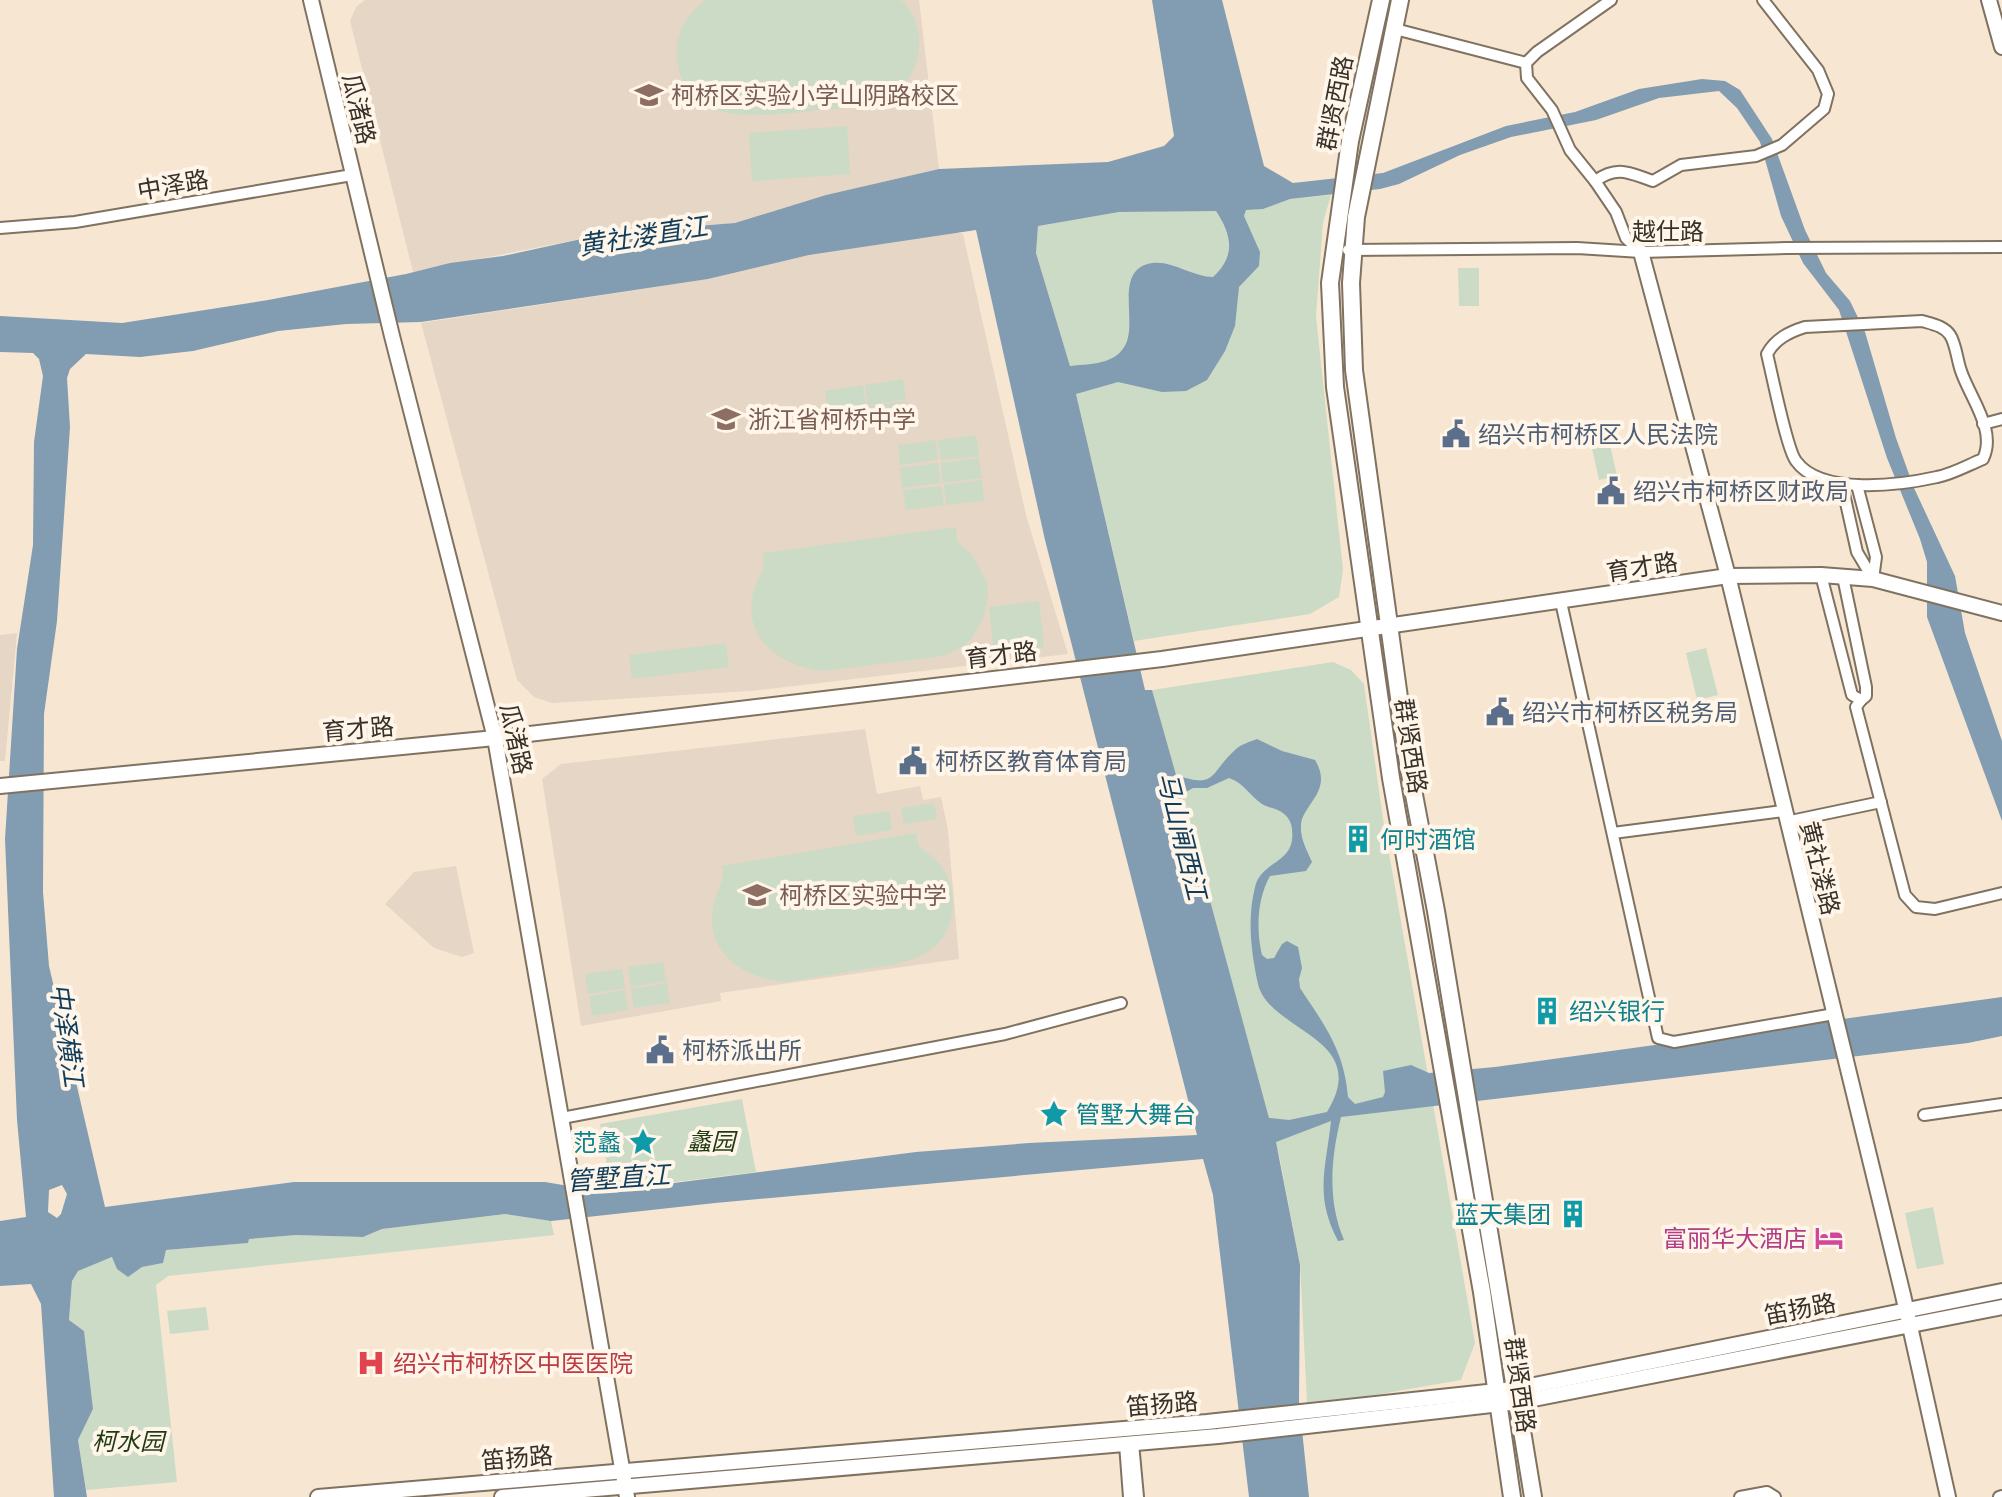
<svg xmlns="http://www.w3.org/2000/svg" width="2002" height="1497" viewBox="0 0 2002 1497" font-family="'Libre Baskerville','Noto Sans SC',serif">
<style>
.education{fill:#e6d6c5}
.green{fill:#ccdbc6}
.water{fill:#829cb1;fill-rule:evenodd}
.lines{fill:none;stroke-linecap:round;stroke-linejoin:round}
.minor-casing{stroke:#807260;stroke-width:14}
.tertiary-casing{stroke:#807260;stroke-width:18}
.primary-casing{stroke:#807260;stroke-width:20}
.minor{stroke:#fff;stroke-width:10}
.tertiary{stroke:#fff;stroke-width:14}
.primary{stroke:#fff;stroke-width:16}
.labels{text-anchor:middle;dominant-baseline:central;stroke-width:8;stroke-linejoin:round;paint-order:stroke}
.education-label{font-size:24px;fill:#785e54;stroke:#fff5e9;text-anchor:start}
.street-label{font-size:24px;fill:#373129;stroke:#fff5e9}
.service-label{font-size:24px;fill:#4e5e75;stroke:#fff5e9;text-anchor:start}
.culture-label{font-size:24px;fill:#0d838f;stroke:#fff5e9;text-anchor:start}
.park-label{font-size:24px;font-style:italic;fill:#1f3a11;stroke:#fff5e9}
.hotel-label{font-size:24px;fill:#b23c85;stroke:#fff5e9;text-anchor:end}
.health-label{font-size:24px;fill:#be3a42;stroke:#fff5e9;text-anchor:start}
.water-label{font-size:26px;font-style:italic;fill:#103d5c;stroke:#fff5e9}
</style>
<rect width="100%" height="100%" fill="#f7e7d2"/>
<g class="education">
<path d="M365 0H919L939 169 826 195 735 223 672 228 647 234 595 236 413 272 350 21 356 7Z"/>
<path d="M954 232 963 234 1026 515 1068 654 751 691 552 703 534 697 517 680 421 323 708 279 809 255Z"/>
<path d="M17 633 5 761H0V635Z"/>
<path d="M865 729 877 794 920 786 923 800 941 797 948 830 959 959 720 993 721 1001 581 1026 542 779 561 764Z"/>
<path d="M456 866 474 953 462 957 434 948 385 904 414 872Z"/>
</g>
<g class="green">
<path d="M706 0H901C930 26 923 76 891 96 871 109 843 108 819 110 770 115 683 132 677 57 675 34 687 13 706 0Z"/>
<path d="M847 126 850 174 752 181 749 133Z"/>
<path d="M1331 195 1323 223 1316 316 1343 570 1339 597 1310 614 1134 641 1067 356 1036 253 1038 225 1119 212 1263 209 1290 199Z"/>
<path d="M1458 268H1479V306H1459Z"/>
<path d="M903 379 906 399 868 405 865 385Z"/>
<path d="M863 385 866 405 828 410 825 391Z"/>
<path d="M906 401 909 421 871 426 868 406Z"/>
<path d="M866 407 869 427 831 432 828 412Z"/>
<path d="M976 435 979 456 941 460 938 440Z"/>
<path d="M936 440 938 460 900 465 898 445Z"/>
<path d="M1609 440 1617 476 1599 480 1591 444Z"/>
<path d="M979 458 982 478 943 483 941 463Z"/>
<path d="M938 463 941 483 902 488 900 468Z"/>
<path d="M982 480 984 501 946 505 944 485Z"/>
<path d="M941 486 944 505 906 510 903 490Z"/>
<path d="M956 527 957 541 973 556 987 583 988 594 984 618 972 638 964 646 943 656 824 671C784 668 742 640 753 594 757 576 766 572 763 553Z"/>
<path d="M1039 601 1044 647 994 653 989 607Z"/>
<path d="M726 643 729 667 632 679 629 655Z"/>
<path d="M1706 648 1718 695 1697 700 1686 653Z"/>
<path d="M1333 662 1351 670 1364 684 1383 819 1475 1343 1461 1380 1363 1397 1307 1402 1300 1265 1280 1159 1152 690Z"/>
<path d="M934 803 937 819 904 824 901 808Z"/>
<path d="M889 811 892 830 856 836 853 816Z"/>
<path d="M916 833 919 847C939 860 953 876 953 901 952 959 905 963 860 970 836 974 811 978 787 982 747 980 704 954 713 907 716 889 725 885 722 866Z"/>
<path d="M663 962 666 981 631 987 628 967Z"/>
<path d="M622 969 625 988 588 994 585 974Z"/>
<path d="M667 983 670 1003 634 1008 631 989Z"/>
<path d="M625 990 628 1010 592 1016 589 996Z"/>
<path d="M742 1099 756 1172 611 1190 600 1124Z"/>
<path d="M1933 1207 1944 1264 1917 1269 1905 1213Z"/>
<path d="M505 1214 551 1221 554 1235 168 1276 156 1285 177 1482 86 1490 78 1440 93 1409 84 1331 69 1320 72 1281 77 1271 113 1257 128 1277 142 1267 163 1263 166 1250 248 1243V1239L296 1235 363 1237 382 1229Z"/>
<path d="M206 1307 209 1330 170 1334 167 1311Z"/>
</g>
<path class="water" d="M1152 0H1222L1264 166 1293 183 1383 173 1506 126 1575 112 1639 89 1702 79 1725 81 1740 90 1772 139 1805 230 1826 273 1850 301 1865 332 1896 438 1914 488 1955 576 1965 633 2002 741V821L1927 617V562L1920 539 1887 458 1839 310 1803 263 1781 216 1760 142 1737 108 1719 91 1659 98 1596 120 1511 137 1460 155 1399 184 1380 189 1290 199 1263 209 1246 210 1244 216 1260 252 1259 266 1239 287 1235 326 1225 351 1207 380 1186 391 1162 392 1118 382 1076 394 1145 690H1152L1176 775C1217 789 1209 774 1234 751 1239 745 1249 742 1257 739L1282 751 1315 760C1334 791 1302 805 1301 825 1300 839 1307 850 1312 862L1306 871 1270 876C1257 899 1256 930 1262 955L1267 959 1274 958 1282 944 1287 941 1298 947 1302 968 1299 979 1300 988C1325 1026 1344 1050 1348 1097L1355 1104 1383 1097 1385 1092 1383 1071 1411 1065 1429 1073 1495 1067 2002 997V1036L1968 1043 1341 1117C1331 1158 1327 1200 1344 1240L1338 1241C1314 1195 1326 1169 1331 1121L1276 1142 1300 1265 1299 1401 1309 1497H1249L1213 1195 1203 1159 715 1203 551 1221 505 1214 382 1229 363 1237 296 1235 249 1239 248 1243 166 1250 163 1263 142 1267 128 1277 117 1269 112 1257 78 1271 72 1281 69 1320 84 1331 93 1409 78 1440 87 1497H54L41 1304 31 1284 0 1286V1221L26 1217 17 1120 5 839 17 649 33 545 34 442 43 376 39 359 33 353 0 352V316L122 323 268 300 406 274 450 263 503 256 595 236 647 234 672 228 735 223 826 195 939 169 1108 162 1164 146 1174 136ZM1216 211C1232 235 1236 256 1213 277 1193 277 1172 260 1152 263 1110 270 1142 328 1122 350 1110 365 1087 364 1070 366L1036 253 1038 226 1119 212ZM976 230 1045 540 1197 1135 1029 1143 916 1152 604 1192 545 1182H294L105 1207 49 966 43 892 44 714 57 621 70 427 67 378 70 369 86 354 140 357 193 351 278 331 346 324 421 322 708 279 809 255ZM1229 778C1244 783 1250 796 1262 804 1269 808 1279 809 1284 814 1289 818 1292 824 1292 830 1296 864 1261 860 1255 887 1247 919 1251 952 1258 984 1269 1032 1373 1037 1327 1112L1289 1120 1269 1118 1183 801 1186 792 1193 788H1207ZM62 1185 67 1194 61 1214 57 1218 48 1212 49 1190Z"/>
<g class="lines">
<defs>
<g id="minor">
<path d="M1611 0 1537 52 1526 63 1527 78 1552 110 1570 150 1595 181C1618 165 1629 173 1653 181L1681 165 1756 156 1782 145 1824 109 1828 94 1818 70 1763 0"/>
<path d="M1395 29 1526 63"/>
<path d="M1595 181 1616 212 1626 238 1641 252"/>
<path d="M0 228 75 222 352 175"/>
<path d="M1348 250 1577 248 1641 252 1787 248 2002 247"/>
<path d="M1922 321C1932 324 1944 326 1950 335 1956 344 1957 360 1961 371 1970 398 1997 430 1983 459 1968 465 1953 474 1937 477 1901 485 1821 496 1796 461 1787 450 1772 374 1767 354 1775 339 1789 332 1805 327Z"/>
<path d="M1983 424 2002 419"/>
<path d="M1842 485 1857 552 1873 579 1876 557 1857 485"/>
<path d="M1821 575 1852 695 1861 700 1866 696V687L1843 577"/>
<path d="M1561 602 1658 1038 1674 1042 1834 1014"/>
<path d="M1861 700 1856 707 1905 895 1916 907 1935 909 2002 893"/>
<path d="M1786 822 1881 802"/>
<path d="M1613 833 1783 811"/>
<path d="M1924 1115 2002 1104"/>
<path d="M562 1118 1005 1034 1121 1003"/>
<path d="M1133 1443 1138 1497"/>
<path d="M1125 1444 1129 1497"/>
<path d="M1740 1497 1767 1492 1775 1497"/>
<path d="M1999 1497 2002 1496"/>
</g>
<g id="tertiary">
<path d="M311 0 392 336 495 738 627 1497"/>
<path d="M1989 0 2002 47"/>
<path d="M1641 252 1728 576 1903 1295 1948 1497"/>
<path d="M0 786 495 738 1162 659 1728 576 1821 575 1873 579 2002 613"/>
<path d="M318 1497 1207 1422 1515 1389 2002 1291"/>
<path d="M502 1497 1218 1436 1518 1402 2002 1307"/>
</g>
<g id="primary">
<path d="M1381 0 1350 141 1330 283 1335 387 1391 778 1482 1292 1512 1497"/>
<path d="M1400 0 1356 217 1351 283 1354 370 1408 763 1436 911 1533 1497"/>
</g>
</defs>
<use href="#minor" class="minor-casing"/>
<use href="#tertiary" class="tertiary-casing"/>
<use href="#primary" class="primary-casing"/>
<use href="#minor" class="minor"/>
<use href="#tertiary" class="tertiary"/>
<use href="#primary" class="primary"/>
</g>
<defs>
<symbol id="school-bare" viewBox="-9 -9 18 18"><path d="M0-5L7-2L0 1L-7-2ZM-4 1L0 2.5L4 1V4Q0 6-4 4Z" fill="#8d6e63" stroke="#fff5e9" stroke-width="2.5" paint-order="stroke"/></symbol>
<symbol id="civic-bare" viewBox="-9 -9 18 18"><path d="M-.6-6.5H3V-4.5H.6V-3L4-1V1h2V6H-6V1h2V-1L-.6-3ZM-1.2 2.5V6h2.4V2.5Z" fill="#5c6f8a" stroke="#fff5e9" stroke-width="2.5" paint-order="stroke"/></symbol>
<symbol id="building-bare" viewBox="-9 -9 18 18"><path d="M-4-6H4V6H1V3H-1V6H-4ZM-2.5-4.3h1.7v1.8h-1.7ZM.8-4.3h1.7v1.8H.8ZM-2.5-1h1.7V.8h-1.7ZM.8-1h1.7V.8H.8Z" fill="#0f9aa8" stroke="#fff5e9" stroke-width="2.5" paint-order="stroke"/></symbol>
<symbol id="sight-bare" viewBox="-9 -9 18 18"><path d="M0-6L1.8-2.2L6-1.7L2.9 1.2L3.7 5.4L0 3.3L-3.7 5.4L-2.9 1.2L-6-1.7L-1.8-2.2Z" fill="#0f9aa8" stroke="#fff5e9" stroke-width="2.5" paint-order="stroke"/></symbol>
<symbol id="hotel-bare" viewBox="-9 -9 18 18"><path d="M-6-4.5h1.5V1H6V5H4.5V3h-9V5H-6ZM-4 0a1.8 1.8 0 1 1 3.6 0ZM.5 0V-2.5h3Q6-2.5 6 0Z" fill="#d1479c" stroke="#fff5e9" stroke-width="2.5" paint-order="stroke"/></symbol>
<symbol id="hospital-bare" viewBox="-9 -9 18 18"><path d="M-5-5h3v3.5h4V-5h3V5h-3V1.5h-4V5h-3Z" fill="#e0444e" stroke="#fff5e9" stroke-width="2.5" paint-order="stroke"/></symbol>
</defs>
<g fill-rule="evenodd">
<use href="#school-bare" x="629" y="75" width="40" height="40"/>
<use href="#school-bare" x="706" y="399" width="40" height="40"/>
<use href="#civic-bare" x="1436" y="414" width="40" height="40"/>
<use href="#civic-bare" x="1591" y="471" width="40" height="40"/>
<use href="#civic-bare" x="1480" y="692" width="40" height="40"/>
<use href="#civic-bare" x="893" y="741" width="40" height="40"/>
<use href="#building-bare" x="1338" y="819" width="40" height="40"/>
<use href="#school-bare" x="737" y="875" width="40" height="40"/>
<use href="#building-bare" x="1527" y="991" width="40" height="40"/>
<use href="#civic-bare" x="640" y="1030" width="40" height="40"/>
<use href="#sight-bare" x="1034" y="1094" width="40" height="40"/>
<use href="#sight-bare" x="623" y="1122" width="40" height="40"/>
<use href="#building-bare" x="1553" y="1194" width="40" height="40"/>
<use href="#hotel-bare" x="1809" y="1218" width="40" height="40"/>
<use href="#hospital-bare" x="351" y="1343" width="40" height="40"/>
</g>
<g class="labels">
<g class="education-label">
<text x="671" y="95">柯桥区实验小学山阴路校区</text>
<text x="748" y="419">浙江省柯桥中学</text>
<text x="779" y="895">柯桥区实验中学</text>
</g>
<g class="street-label">
<text transform="translate(1335 103) rotate(-79)">群贤西路</text>
<text transform="translate(359 109) rotate(77)">瓜渚路</text>
<text transform="translate(173 185) rotate(-10)">中泽路</text>
<text x="1668" y="231">越仕路</text>
<text transform="translate(1642 567) rotate(-9)">育才路</text>
<text transform="translate(1001 655) rotate(-7)">育才路</text>
<text transform="translate(358 729) rotate(-5)">育才路</text>
<text transform="translate(516 739) rotate(78)">瓜渚路</text>
<text transform="translate(1411 746) rotate(81)">群贤西路</text>
<text transform="translate(1820 868) rotate(76)">黄社溇路</text>
<text transform="translate(1800 1309) rotate(-11)">笛扬路</text>
<text transform="translate(1520 1385) rotate(82)">群贤西路</text>
<text transform="translate(1162 1404) rotate(-5)">笛扬路</text>
<text transform="translate(517 1458) rotate(-5)">笛扬路</text>
</g>
<g class="service-label">
<text x="1478" y="434">绍兴市柯桥区人民法院</text>
<text x="1633" y="491">绍兴市柯桥区财政局</text>
<text x="1522" y="712">绍兴市柯桥区税务局</text>
<text x="935" y="761">柯桥区教育体育局</text>
<text x="682" y="1050">柯桥派出所</text>
</g>
<g class="culture-label">
<text x="1380" y="839">何时酒馆</text>
<text x="1569" y="1011">绍兴银行</text>
<text x="1076" y="1114">管墅大舞台</text>
<text x="621" y="1142" text-anchor="end">范蠡</text>
<text x="1551" y="1214" text-anchor="end">蓝天集团</text>
</g>
<g class="park-label">
<text x="711" y="1141">蠡园</text>
<text x="128" y="1441">柯水园</text>
</g>
<g class="hotel-label">
<text x="1807" y="1238">富丽华大酒店</text>
</g>
<g class="health-label">
<text x="393" y="1363">绍兴市柯桥区中医医院</text>
</g>
<g class="water-label">
<text transform="translate(643 236) rotate(-9)">黄社溇直江</text>
<text transform="translate(1182 836) rotate(76)">马山闸西江</text>
<text transform="translate(67 1035) rotate(82)">中泽横江</text>
<text transform="translate(618 1178) rotate(-4)">管墅直江</text>
</g>
</g>
</svg>
